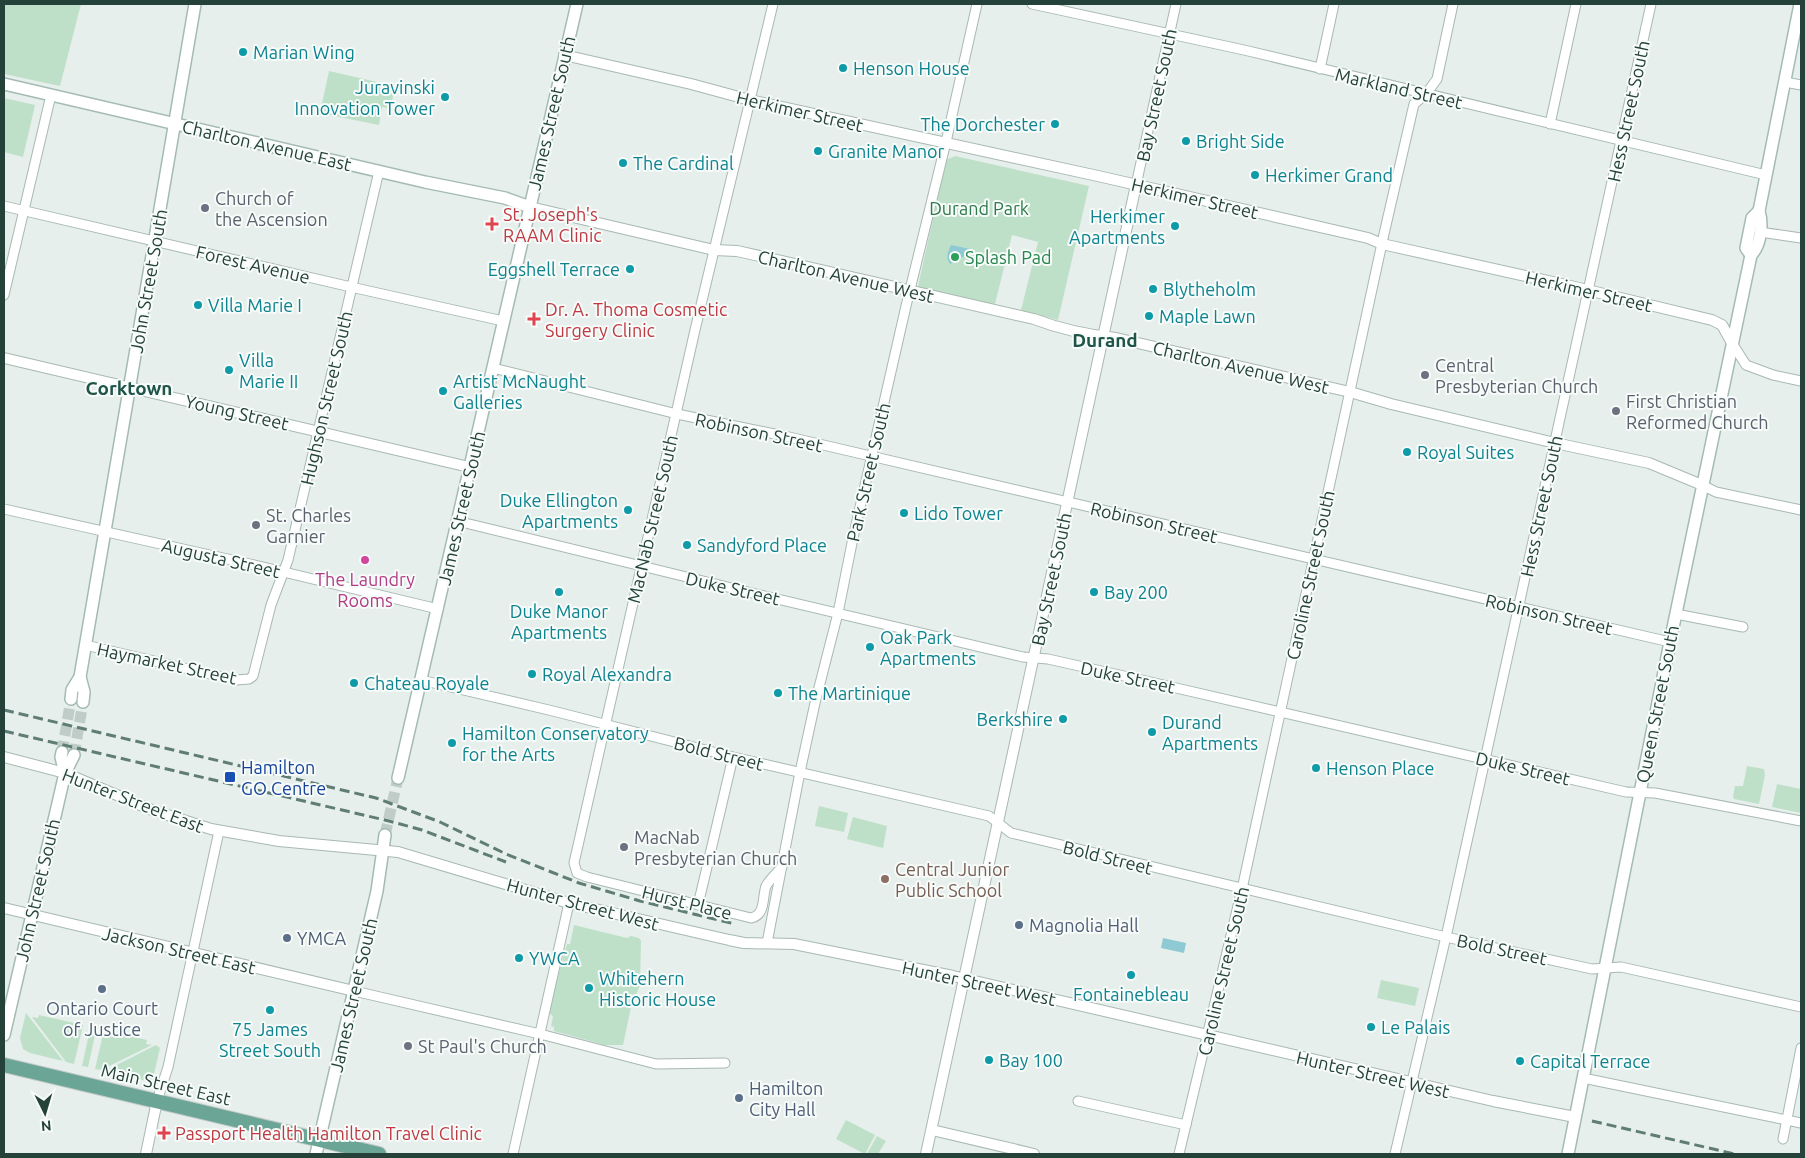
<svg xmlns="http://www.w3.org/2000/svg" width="1805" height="1158" viewBox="0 0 1805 1158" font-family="Ubuntu,sans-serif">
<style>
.green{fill:#bfe0c8}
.water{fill:#8ec9d4}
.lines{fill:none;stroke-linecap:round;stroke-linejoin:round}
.secondary-tunnel{stroke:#bfccc8;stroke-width:11;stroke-dasharray:11 5.5;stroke-linecap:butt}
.minor-casing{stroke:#a8b8b2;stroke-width:11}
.tertiary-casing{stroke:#a8b8b2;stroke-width:12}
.secondary-casing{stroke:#a4bbb3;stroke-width:14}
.primary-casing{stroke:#c2cac8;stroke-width:16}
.minor{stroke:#fff;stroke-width:9}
.tertiary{stroke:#fff;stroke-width:10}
.secondary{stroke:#fff;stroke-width:11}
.primary{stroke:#6aa596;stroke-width:14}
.rail{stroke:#5f7d75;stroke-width:3;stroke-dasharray:10 5;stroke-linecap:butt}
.culture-dot{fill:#0f9aa8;stroke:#f7fbf9;stroke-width:2}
.worship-dot{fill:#6b7280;stroke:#f7fbf9;stroke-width:2}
.health-dot{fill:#e0444e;stroke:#f7fbf9;stroke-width:2}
.leisure-dot{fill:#2e9e5b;stroke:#f7fbf9;stroke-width:2}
.hotel-dot{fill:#d1479c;stroke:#f7fbf9;stroke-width:2}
.transit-dot{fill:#1a4fb4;stroke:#f7fbf9;stroke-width:2}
.education-dot{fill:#8d6e63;stroke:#f7fbf9;stroke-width:2}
.service-dot{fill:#5c6f8a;stroke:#f7fbf9;stroke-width:2}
.labels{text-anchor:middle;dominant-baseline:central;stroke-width:4;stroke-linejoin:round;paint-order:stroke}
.culture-label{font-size:18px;fill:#0d838f;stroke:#f7fbf9;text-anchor:start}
.street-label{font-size:18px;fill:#24423a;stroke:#f7fbf9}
.worship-label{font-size:18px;fill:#5b616d;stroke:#f7fbf9;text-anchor:start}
.park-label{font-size:18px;fill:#2d7a4b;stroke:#f7fbf9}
.health-label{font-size:18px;fill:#be3a42;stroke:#f7fbf9;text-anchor:start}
.leisure-label{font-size:18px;fill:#27864d;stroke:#f7fbf9;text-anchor:start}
.hotel-label{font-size:18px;fill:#b23c85;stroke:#f7fbf9}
.transit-label{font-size:18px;fill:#164399;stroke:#f7fbf9;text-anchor:start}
.education-label{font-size:18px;fill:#785e54;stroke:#f7fbf9;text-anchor:start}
.service-label{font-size:18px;fill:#4e5e75;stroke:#f7fbf9;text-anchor:start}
.neighbourhood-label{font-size:19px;font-weight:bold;fill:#1f5548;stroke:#f7fbf9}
</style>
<rect width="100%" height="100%" fill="#e6efeb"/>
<g class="green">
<path d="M4 4H81L60 86 4 74Z"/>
<path d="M329 71 390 85 394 89 391 109 382 107 379 125 320 113Z"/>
<path d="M4 98 35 105 23 157 4 152Z"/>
<path d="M955 156 1089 186 1058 320 1021 310 1038 242 1012 235 995 304 924 291 918 286 946 160Z"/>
<path d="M1747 766 1764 769 1765 775 1759 804 1734 799 1733 796 1735 786H1743Z"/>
<path d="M1777 784 1801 789V813L1772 807Z"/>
<path d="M819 806 848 813 844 832 815 826Z"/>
<path d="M853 817 887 826 883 848 847 839Z"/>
<path d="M574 925 627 938 631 936 639 938 641 941 640 985 631 1007 623 1045H605L554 1031V1027L551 1026 553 1017 549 1012 550 996 555 987 567 944H570Z"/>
<path d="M1381 980 1419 988 1415 1006 1377 998Z"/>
<path d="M26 1013 63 1061 30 1053 23 1049 20 1038Z"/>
<path d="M39 1015 83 1025 74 1064 66 1062 32 1017 38 1018Z"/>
<path d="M104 1030 147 1040 146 1044 152 1045 101 1070 95 1069Z"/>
<path d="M89 1034 95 1035 88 1067 82 1066Z"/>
<path d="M156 1045 160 1048 153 1078 151 1082 105 1071Z"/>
<path d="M846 1120 875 1135 865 1154 836 1139Z"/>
<path d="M877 1136 886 1141 878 1154H867Z"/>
</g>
<g class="water">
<path d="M951 245 970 249V253L950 264C945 257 948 252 951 245Z"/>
<path d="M1163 938 1186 943 1184 953 1161 948Z"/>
</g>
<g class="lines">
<g class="secondary-tunnel">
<path d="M62 752 71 699"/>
<path d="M74 755 83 702"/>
<path d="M385 835 398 778"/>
</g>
<defs>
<g id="minor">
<path d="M773 4 695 330 574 863 577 873 587 877 751 918C766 915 762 897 766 886 770 879 777 873 782 867"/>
<path d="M1032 4 1244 50 1766 175"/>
<path d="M1320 69 1334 4"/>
<path d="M1785 82 1801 85"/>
<path d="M1550 124 1576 4"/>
<path d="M1136 185 1176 4"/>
<path d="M4 206 351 287 503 321"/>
<path d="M1760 232 1801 238"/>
<path d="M4 295 51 95"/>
<path d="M1732 343 1746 365 1773 375 1801 381"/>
<path d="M493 368 677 414 789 437 1670 642"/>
<path d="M1702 485 1716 492 1801 510"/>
<path d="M4 509 250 564 438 609"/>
<path d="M457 521 752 593 1023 657 1048 659 1146 681 1626 792 1655 793 1801 821"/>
<path d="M1676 614 1743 627"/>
<path d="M85 645 236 680 249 679 253 676 271 605 288 560 379 171"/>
<path d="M421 680 553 711 733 757 989 816 1011 833 1446 937 1592 969 1621 967 1801 1007"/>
<path d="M698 905 733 757"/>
<path d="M767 943 800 772 815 703 838 613 853 538 906 306 946 142 977 4"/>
<path d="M354 991 540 1034 656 1064 725 1063"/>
<path d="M1583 1078 1801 1123"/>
<path d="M157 1101 168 1067 219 831"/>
<path d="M1078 1101 1186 1125"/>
<path d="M1783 1139 1801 1048"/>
<path d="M513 1154 569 903"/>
<path d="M1179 1154 1242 889 1384 234 1414 104 1426 94 1437 79 1453 4"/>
<path d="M1395 1154 1448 928 1651 4"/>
</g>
<g id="tertiary">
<path d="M564 55 691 84 750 100 1098 176 1368 238 1382 244 1575 287 1712 320 1722 325 1732 343"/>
<path d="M530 207 714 250 737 251 764 257 1034 319C1060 329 1088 335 1116 338L1350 392 1391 404 1555 443 1649 463 1702 485"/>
<path d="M4 358 469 467"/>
<path d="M4 757 65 773 152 810 211 829 279 841 398 852 569 903 729 940 744 943 794 944 953 976 1493 1101 1575 1117"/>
<path d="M4 908 354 991"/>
<path d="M932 1130 1034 1154"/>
<path d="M146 1154 157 1101"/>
<path d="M926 1154 1136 185"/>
</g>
<g id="secondary">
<path d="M4 84 425 182 505 198 530 207"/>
<path d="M1751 255 1746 248 1752 218 1759 211"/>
<path d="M80 677 84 692 83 702"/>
<path d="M71 699 72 690 80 677 195 4"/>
<path d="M62 752 61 757 65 773"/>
<path d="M398 778 577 4"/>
<path d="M4 1035 65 773 74 755"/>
<path d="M316 1154 377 891 385 835"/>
<path d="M1568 1154 1670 642 1751 255C1761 245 1763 224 1759 211L1800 4"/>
</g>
<path id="primary" d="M4 1065 379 1154"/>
</defs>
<use href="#minor" class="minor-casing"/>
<use href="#tertiary" class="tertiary-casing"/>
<use href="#secondary" class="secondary-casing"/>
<use href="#primary" class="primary-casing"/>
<use href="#minor" class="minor"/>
<use href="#tertiary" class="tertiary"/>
<use href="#secondary" class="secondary"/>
<use href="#primary" class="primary"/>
<g class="rail">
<path d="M4 710 376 798 440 822 506 854 579 883 640 901 735 924"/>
<path d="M4 731 389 821 422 830 506 862"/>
<path d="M1592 1121 1735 1154"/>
</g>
</g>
<g class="culture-dot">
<circle cx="243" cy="52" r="5"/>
<circle cx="843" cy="68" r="5"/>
<circle cx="445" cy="97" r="5"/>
<circle cx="1055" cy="124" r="5"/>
<circle cx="1186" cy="141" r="5"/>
<circle cx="818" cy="151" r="5"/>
<circle cx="623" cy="163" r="5"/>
<circle cx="1255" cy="175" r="5"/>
<circle cx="1175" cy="226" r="5"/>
<circle cx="630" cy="269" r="5"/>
<circle cx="1153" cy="289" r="5"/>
<circle cx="198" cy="305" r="5"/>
<circle cx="1149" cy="316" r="5"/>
<circle cx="229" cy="370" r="5"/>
<circle cx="443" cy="391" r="5"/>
<circle cx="1407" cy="452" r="5"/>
<circle cx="628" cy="510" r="5"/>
<circle cx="904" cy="513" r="5"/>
<circle cx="687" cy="545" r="5"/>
<circle cx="559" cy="592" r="5"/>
<circle cx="1094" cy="592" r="5"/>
<circle cx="870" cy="647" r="5"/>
<circle cx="532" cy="674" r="5"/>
<circle cx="354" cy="683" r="5"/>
<circle cx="778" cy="693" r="5"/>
<circle cx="1063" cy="719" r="5"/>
<circle cx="1152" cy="732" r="5"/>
<circle cx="452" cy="743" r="5"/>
<circle cx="1316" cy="768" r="5"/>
<circle cx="519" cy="958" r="5"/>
<circle cx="1131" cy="975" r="5"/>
<circle cx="589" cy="988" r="5"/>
<circle cx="270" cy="1010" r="5"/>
<circle cx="1371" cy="1027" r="5"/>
<circle cx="989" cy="1060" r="5"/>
<circle cx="1520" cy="1061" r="5"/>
</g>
<g class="worship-dot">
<circle cx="205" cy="208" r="5"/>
<circle cx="1425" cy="375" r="5"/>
<circle cx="1616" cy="411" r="5"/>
<circle cx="256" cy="525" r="5"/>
<circle cx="624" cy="847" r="5"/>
<circle cx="408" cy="1046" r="5"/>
</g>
<g class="health-dot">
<path d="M489.5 216.5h5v5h5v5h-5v5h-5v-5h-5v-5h5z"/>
<path d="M531.5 311.5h5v5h5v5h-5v5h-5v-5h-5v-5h5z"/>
<path d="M161.5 1125.5h5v5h5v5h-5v5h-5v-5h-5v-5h5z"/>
</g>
<circle class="leisure-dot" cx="955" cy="257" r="5"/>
<circle class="hotel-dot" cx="365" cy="560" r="5"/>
<rect class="transit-dot" x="224" y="771" width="12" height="12" rx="2.5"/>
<circle class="education-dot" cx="885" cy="879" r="5"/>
<g class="service-dot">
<circle cx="1019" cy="925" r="5"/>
<circle cx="287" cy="938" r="5"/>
<circle cx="102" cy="989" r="5"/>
<circle cx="739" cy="1098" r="5"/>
</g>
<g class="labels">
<g class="culture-label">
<text x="253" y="52">Marian Wing</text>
<text x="853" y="68">Henson House</text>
<text x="435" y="87" text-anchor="end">Juravinski<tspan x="435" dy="21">Innovation Tower</tspan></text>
<text x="1045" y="124" text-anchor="end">The Dorchester</text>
<text x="1196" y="141">Bright Side</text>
<text x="828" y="151">Granite Manor</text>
<text x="633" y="163">The Cardinal</text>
<text x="1265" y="175">Herkimer Grand</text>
<text x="1165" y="216" text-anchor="end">Herkimer<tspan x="1165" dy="21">Apartments</tspan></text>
<text x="620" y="269" text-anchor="end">Eggshell Terrace</text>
<text x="1163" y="289">Blytheholm</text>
<text x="208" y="305">Villa Marie I</text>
<text x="1159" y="316">Maple Lawn</text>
<text x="239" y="360">Villa<tspan x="239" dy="21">Marie II</tspan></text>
<text x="453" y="381">Artist McNaught<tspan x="453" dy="21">Galleries</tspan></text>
<text x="1417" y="452">Royal Suites</text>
<text x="618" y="500" text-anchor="end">Duke Ellington<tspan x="618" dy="21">Apartments</tspan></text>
<text x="914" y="513">Lido Tower</text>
<text x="697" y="545">Sandyford Place</text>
<text x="1104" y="592">Bay 200</text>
<text x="559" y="611" text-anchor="middle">Duke Manor<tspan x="559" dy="21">Apartments</tspan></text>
<text x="880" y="637">Oak Park<tspan x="880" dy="21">Apartments</tspan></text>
<text x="542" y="674">Royal Alexandra</text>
<text x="364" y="683">Chateau Royale</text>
<text x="788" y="693">The Martinique</text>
<text x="1053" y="719" text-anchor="end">Berkshire</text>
<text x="1162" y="722">Durand<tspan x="1162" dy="21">Apartments</tspan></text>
<text x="462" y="733">Hamilton Conservatory<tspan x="462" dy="21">for the Arts</tspan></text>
<text x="1326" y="768">Henson Place</text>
<text x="529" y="958">YWCA</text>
<text x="599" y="978">Whitehern<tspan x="599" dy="21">Historic House</tspan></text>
<text x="1131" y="994" text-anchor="middle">Fontainebleau</text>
<text x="1381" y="1027">Le Palais</text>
<text x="270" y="1029" text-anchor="middle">75 James<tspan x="270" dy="21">Street South</tspan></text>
<text x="999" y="1060">Bay 100</text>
<text x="1530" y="1061">Capital Terrace</text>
</g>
<g class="street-label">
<text transform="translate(1399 88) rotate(13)">Markland Street</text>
<text transform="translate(1156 95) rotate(-78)">Bay Street South</text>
<text transform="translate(800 111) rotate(13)">Herkimer Street</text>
<text transform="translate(1628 111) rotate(-78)">Hess Street South</text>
<text transform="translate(551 113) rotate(-77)">James Street South</text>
<text transform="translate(267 145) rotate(13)">Charlton Avenue East</text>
<text transform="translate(1195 198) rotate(13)">Herkimer Street</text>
<text transform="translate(253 264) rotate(13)">Forest Avenue</text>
<text transform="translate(846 276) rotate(13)">Charlton Avenue West</text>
<text transform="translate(148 281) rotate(-80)">John Street South</text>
<text transform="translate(1589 291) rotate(13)">Herkimer Street</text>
<text transform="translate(1241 367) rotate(13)">Charlton Avenue West</text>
<text transform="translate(326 398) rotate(-77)">Hughson Street South</text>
<text transform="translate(237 412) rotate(13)">Young Street</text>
<text transform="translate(759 432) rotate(12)">Robinson Street</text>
<text transform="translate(868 472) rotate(-77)">Park Street South</text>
<text transform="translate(1541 506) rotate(-78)">Hess Street South</text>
<text transform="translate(461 508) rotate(-77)">James Street South</text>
<text transform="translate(652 519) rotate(-77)">MacNab Street South</text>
<text transform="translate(1154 522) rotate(13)">Robinson Street</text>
<text transform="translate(221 558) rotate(13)">Augusta Street</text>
<text transform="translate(1310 575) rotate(-78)">Caroline Street South</text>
<text transform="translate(1051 579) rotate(-78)">Bay Street South</text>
<text transform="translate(733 588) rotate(13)">Duke Street</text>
<text transform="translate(1549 614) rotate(13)">Robinson Street</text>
<text transform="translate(167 663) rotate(12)">Haymarket Street</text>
<text transform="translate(1128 677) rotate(12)">Duke Street</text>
<text transform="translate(1657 704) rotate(-79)">Queen Street South</text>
<text transform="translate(719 753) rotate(14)">Bold Street</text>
<text transform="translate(1523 768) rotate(13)">Duke Street</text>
<text transform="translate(133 800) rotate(21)">Hunter Street East</text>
<text transform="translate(1108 857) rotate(14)">Bold Street</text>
<text transform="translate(37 890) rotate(-77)">John Street South</text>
<text transform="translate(687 902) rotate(14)">Hurst Place</text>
<text transform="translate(583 904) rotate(15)">Hunter Street West</text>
<text transform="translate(1502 949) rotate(12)">Bold Street</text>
<text transform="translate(179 950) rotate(13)">Jackson Street East</text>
<text transform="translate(1223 971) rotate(-77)">Caroline Street South</text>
<text transform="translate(979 983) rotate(12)">Hunter Street West</text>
<text transform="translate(353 995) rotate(-77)">James Street South</text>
<text transform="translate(1373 1074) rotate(13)">Hunter Street West</text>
<text transform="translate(166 1084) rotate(13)">Main Street East</text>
</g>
<g class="worship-label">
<text x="215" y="198">Church of<tspan x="215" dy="21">the Ascension</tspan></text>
<text x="1435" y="365">Central<tspan x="1435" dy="21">Presbyterian Church</tspan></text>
<text x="1626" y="401">First Christian<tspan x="1626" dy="21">Reformed Church</tspan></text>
<text x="266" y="515">St. Charles<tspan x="266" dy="21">Garnier</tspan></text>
<text x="634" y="837">MacNab<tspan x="634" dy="21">Presbyterian Church</tspan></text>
<text x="418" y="1046">St Paul's Church</text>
</g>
<g class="park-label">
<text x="979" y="208">Durand Park</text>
</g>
<g class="health-label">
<text x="503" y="214">St. Joseph's<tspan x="503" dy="21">RAAM Clinic</tspan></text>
<text x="545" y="309">Dr. A. Thoma Cosmetic<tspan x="545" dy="21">Surgery Clinic</tspan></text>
<text x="175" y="1133">Passport Health Hamilton Travel Clinic</text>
</g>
<g class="leisure-label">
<text x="965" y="257">Splash Pad</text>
</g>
<g class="hotel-label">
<text x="365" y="579">The Laundry<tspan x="365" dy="21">Rooms</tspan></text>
</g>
<g class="transit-label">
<text x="241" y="767">Hamilton<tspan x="241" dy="21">GO Centre</tspan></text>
</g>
<g class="education-label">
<text x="895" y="869">Central Junior<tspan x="895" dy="21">Public School</tspan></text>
</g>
<g class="service-label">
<text x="1029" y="925">Magnolia Hall</text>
<text x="297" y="938">YMCA</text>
<text x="102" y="1008" text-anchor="middle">Ontario Court<tspan x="102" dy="21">of Justice</tspan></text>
<text x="749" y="1088">Hamilton<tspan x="749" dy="21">City Hall</tspan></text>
</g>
<g class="neighbourhood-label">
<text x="1105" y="340">Durand</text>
<text x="129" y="388">Corktown</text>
</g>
</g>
<rect width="1805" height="1158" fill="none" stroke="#24423a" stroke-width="10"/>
<g transform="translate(45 1113) rotate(175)" stroke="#f7fbf9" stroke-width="4" paint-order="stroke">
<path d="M0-4L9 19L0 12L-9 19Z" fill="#24423a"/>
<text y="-8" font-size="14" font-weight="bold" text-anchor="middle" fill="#24423a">N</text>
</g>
</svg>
